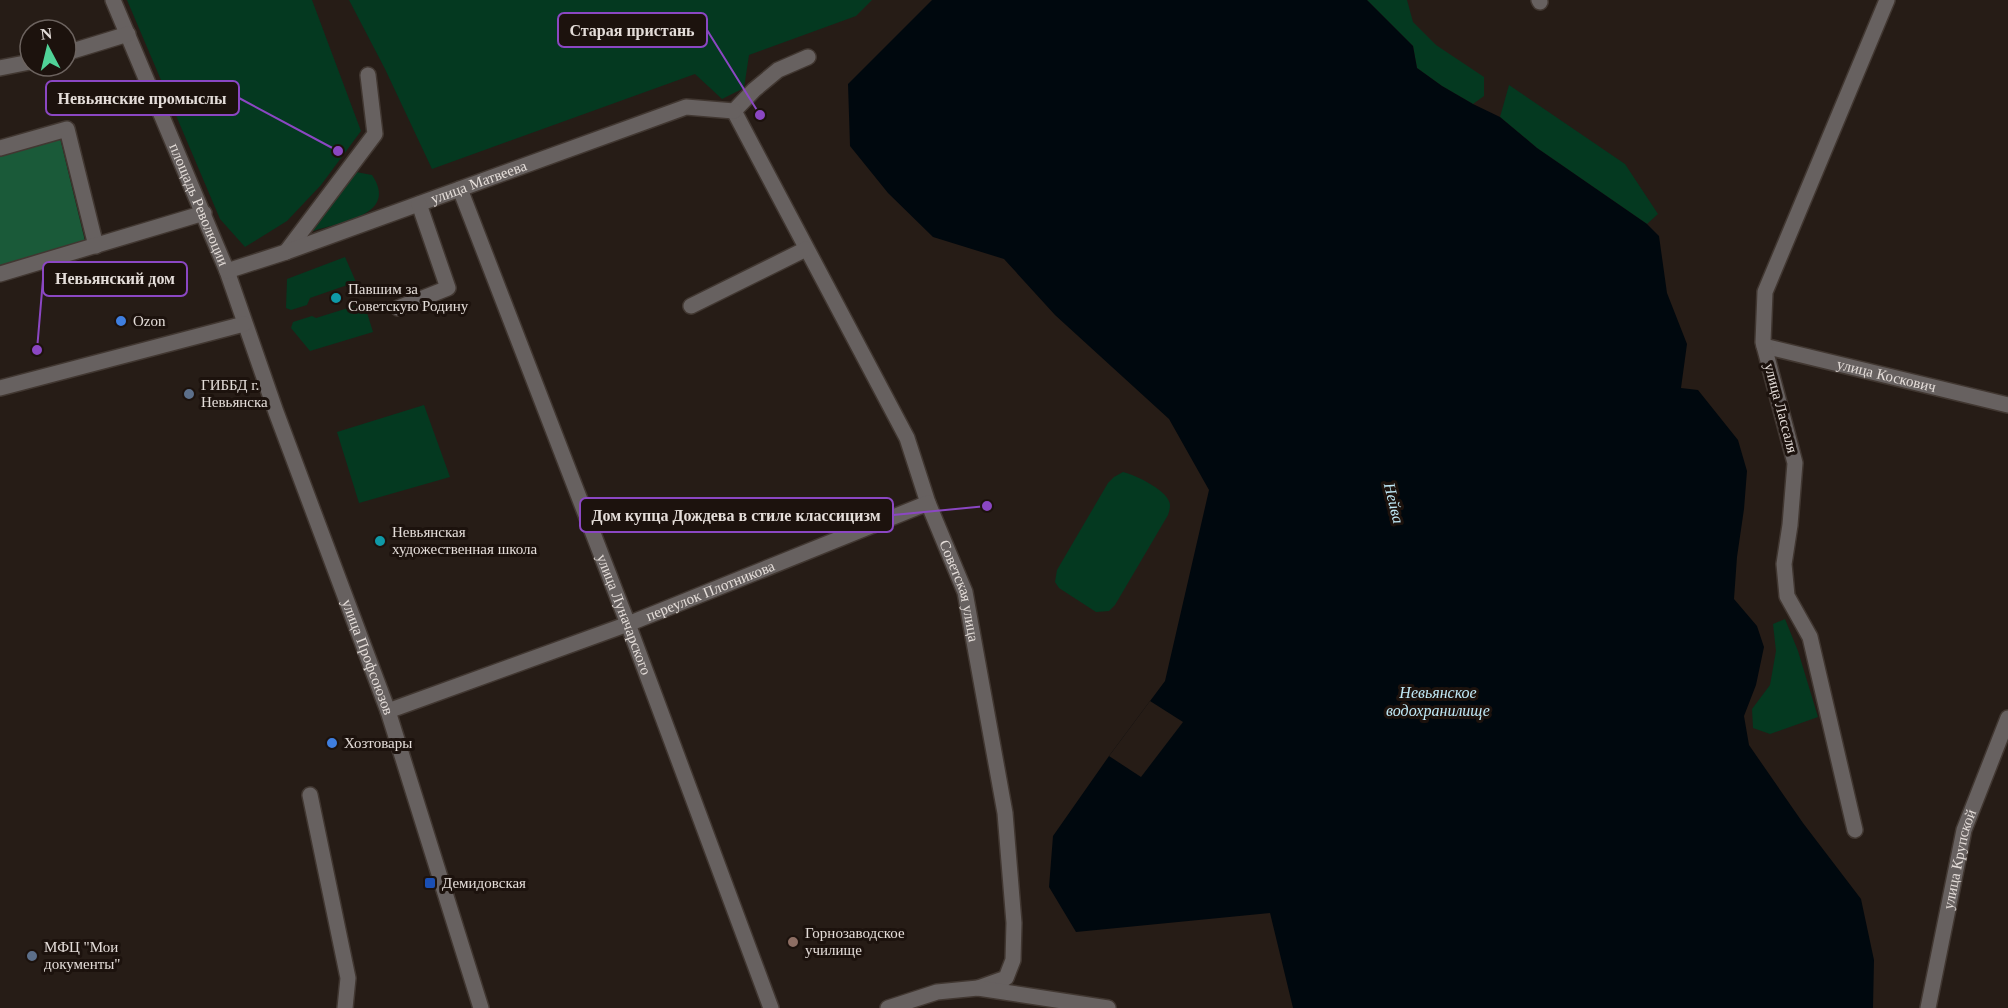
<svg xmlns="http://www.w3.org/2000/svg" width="2008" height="1008" viewBox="0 0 2008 1008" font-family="'Times New Roman',serif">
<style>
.green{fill:#043920}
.forest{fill:#1a5a39}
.water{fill:#00080e}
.pier{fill:#261c16}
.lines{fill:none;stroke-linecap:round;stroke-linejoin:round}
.minor-casing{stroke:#413731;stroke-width:18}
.minor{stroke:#676160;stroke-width:15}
.culture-dot{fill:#0f9aa8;stroke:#1c120d;stroke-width:2}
.shop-dot{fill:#3f7fe0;stroke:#1c120d;stroke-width:2}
.service-dot{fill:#5c6f8a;stroke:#1c120d;stroke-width:2}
.transit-dot{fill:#1a4fb4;stroke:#1c120d;stroke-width:2}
.education-dot{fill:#8d6e63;stroke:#1c120d;stroke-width:2}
.labels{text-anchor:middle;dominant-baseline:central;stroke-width:6;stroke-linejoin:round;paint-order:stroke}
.street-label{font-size:15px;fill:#e4ddd9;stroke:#1c120d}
.poi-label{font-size:15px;fill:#e4ddd9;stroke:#1c120d;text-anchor:start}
.water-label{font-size:16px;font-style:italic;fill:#c0e9f7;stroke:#1c120d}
.leader{fill:none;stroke:#8b47c3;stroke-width:2}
.callout-dot{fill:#8b47c3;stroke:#1c120d;stroke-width:2}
.callout{fill:#1c120d;stroke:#8b47c3;stroke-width:2}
.callout-label{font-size:16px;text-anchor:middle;font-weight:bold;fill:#e4ddd9}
</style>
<rect width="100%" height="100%" fill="#261c16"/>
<g class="green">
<path d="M127 0H312L361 131 321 185 287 221 245 247 220 219Z"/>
<path d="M349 0H872L856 16 749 55 744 88 722 99 695 74 432 169 385 69Z"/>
<path d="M1367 0H1407L1413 22 1436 45 1484 77V96L1473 104 1442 86 1417 68 1413 46Z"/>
<path d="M1509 85 1625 164 1658 214 1647 224 1537 148 1500 117Z"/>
<path d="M356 172 372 175C399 215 341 222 313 231V223Z"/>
<path d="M345 257 356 282 310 298 307 305 291 310 286 308 287 279Z"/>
<path d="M364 303 373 332 310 351 291 328 293 322 312 316 316 318Z"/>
<path d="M424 405 450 477 359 503 337 432Z"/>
<path d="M1123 472C1136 475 1169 491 1170 505 1170 509 1169 512 1168 515L1115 605 1109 611 1096 612 1059 588 1055 582 1057 570 1108 483 1114 477Z"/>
<path d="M1785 619 1798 651 1818 717 1770 734 1753 728 1752 709 1770 685 1776 651 1773 624Z"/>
</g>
<path class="forest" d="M60 138 85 241 0 266V156Z"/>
<path class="water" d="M932 0H1367L1413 46 1417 68 1442 86 1473 104 1500 117 1537 148 1647 224 1659 236 1667 293 1687 344 1681 388 1698 390 1738 440 1747 471 1744 509 1737 557 1734 599 1757 626 1764 647 1756 685 1744 716 1749 745 1803 823 1861 899 1874 960 1873 1008H1293L1270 913 1076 932 1049 887 1053 836 1109 756 1165 681 1209 490 1169 419 1055 315 1004 259 933 237 888 193 850 146 848 84Z"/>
<path class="pier" d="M1150 701 1183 722 1141 777 1109 756Z"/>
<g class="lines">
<defs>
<g id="minor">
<path id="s1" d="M113 0 227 271 276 412 388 711 481 1008"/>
<path d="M1539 0 1540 2"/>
<path d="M66 53 128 34"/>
<path d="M0 68 30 62"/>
<path id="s2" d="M734 111 907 438 928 503 965 592 1005 813 1014 923 1013 960 1006 978 978 988"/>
<path d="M734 111 754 90 778 70 808 57"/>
<path d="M0 148 67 129 96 246"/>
<path id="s3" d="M460 189 628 624 771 1008"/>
<path d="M286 252 375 134 368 75"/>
<path id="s4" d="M227 271 286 252 686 107 734 111"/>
<path d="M0 274 204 213"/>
<path d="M691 306 806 249"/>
<path d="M398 308 448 288 419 204"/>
<path id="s5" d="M1764 346 2008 405"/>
<path d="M0 388 244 324"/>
<path id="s6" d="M388 711 628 624 928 503"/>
<path d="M310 795 348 978 345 1008"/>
<path d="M1855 830 1810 637 1787 596 1784 564 1790 525 1795 463 1763 342 1765 292 1887 0"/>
<path d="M888 1008 937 992 978 988 1108 1008"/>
<path id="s7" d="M1928 1008 1964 830 2008 718"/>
</g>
</defs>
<use href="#minor" class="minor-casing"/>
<use href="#minor" class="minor"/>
</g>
<g class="culture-dot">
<circle cx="336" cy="298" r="6"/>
<circle cx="380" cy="541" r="6"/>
</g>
<g class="shop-dot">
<circle cx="121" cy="321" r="6"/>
<circle cx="332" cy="743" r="6"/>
</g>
<g class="service-dot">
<circle cx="189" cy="394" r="6"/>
<circle cx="32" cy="956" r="6"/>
</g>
<rect class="transit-dot" x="424" y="877" width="12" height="12" rx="3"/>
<circle class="education-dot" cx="793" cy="942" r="6"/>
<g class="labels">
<g class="street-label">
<text stroke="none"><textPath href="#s4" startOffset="267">улица Матвеева</textPath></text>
<text stroke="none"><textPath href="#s1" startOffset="222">площадь Революции</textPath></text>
<text stroke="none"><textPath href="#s5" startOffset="126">улица Коскович</textPath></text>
<text transform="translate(1781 408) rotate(75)">улица Лассаля</text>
<text stroke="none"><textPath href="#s6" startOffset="344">переулок Плотникова</textPath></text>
<text stroke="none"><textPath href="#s2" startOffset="532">Советская улица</textPath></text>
<text stroke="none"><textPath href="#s3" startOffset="456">улица Луначарского</textPath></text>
<text stroke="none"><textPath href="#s1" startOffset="705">улица Профсоюзов</textPath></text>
<text stroke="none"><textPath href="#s7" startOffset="152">улица Крупской</textPath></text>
</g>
<g class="poi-label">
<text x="348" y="289">Павшим за<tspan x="348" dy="17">Советскую Родину</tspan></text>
<text x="133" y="321">Ozon</text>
<text x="201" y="385">ГИББД г.<tspan x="201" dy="17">Невьянска</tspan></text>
<text x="392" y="532">Невьянская<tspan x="392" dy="17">художественная школа</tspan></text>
<text x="344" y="743">Хозтовары</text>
<text x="442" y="883">Демидовская</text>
<text x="805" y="933">Горнозаводское<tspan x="805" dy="17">училище</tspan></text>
<text x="44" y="947">МФЦ "Мои<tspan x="44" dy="17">документы"</tspan></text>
</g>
<g class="water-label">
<text transform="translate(1394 503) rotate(76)">Нейва</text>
<text x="1438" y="692">Невьянское<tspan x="1438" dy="18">водохранилище</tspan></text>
</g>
</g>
<path class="leader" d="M760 115L707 30M338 151L239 98M37 350L43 279M987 506L893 515"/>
<g class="callout-dot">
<circle cx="760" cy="115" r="6"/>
<circle cx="338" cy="151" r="6"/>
<circle cx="37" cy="350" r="6"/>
<circle cx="987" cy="506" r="6"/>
</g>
<g class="callout">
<rect x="558" y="13" width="149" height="34" rx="6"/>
<rect x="46" y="81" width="193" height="34" rx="6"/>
<rect x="43" y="262" width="144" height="34" rx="6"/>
<rect x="580" y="498" width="313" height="34" rx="6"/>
</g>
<g class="callout-label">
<text x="632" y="36">Старая пристань</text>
<text x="142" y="104">Невьянские промыслы</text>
<text x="115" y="284">Невьянский дом</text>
<text x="736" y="521">Дом купца Дождева в стиле классицизм</text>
</g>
<g transform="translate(48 48) rotate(353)"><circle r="28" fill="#1c120d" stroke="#6c635f" stroke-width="1.5"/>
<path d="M0-4.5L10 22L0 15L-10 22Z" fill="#50d398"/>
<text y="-9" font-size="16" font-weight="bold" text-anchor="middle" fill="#e4ddd9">N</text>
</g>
</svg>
